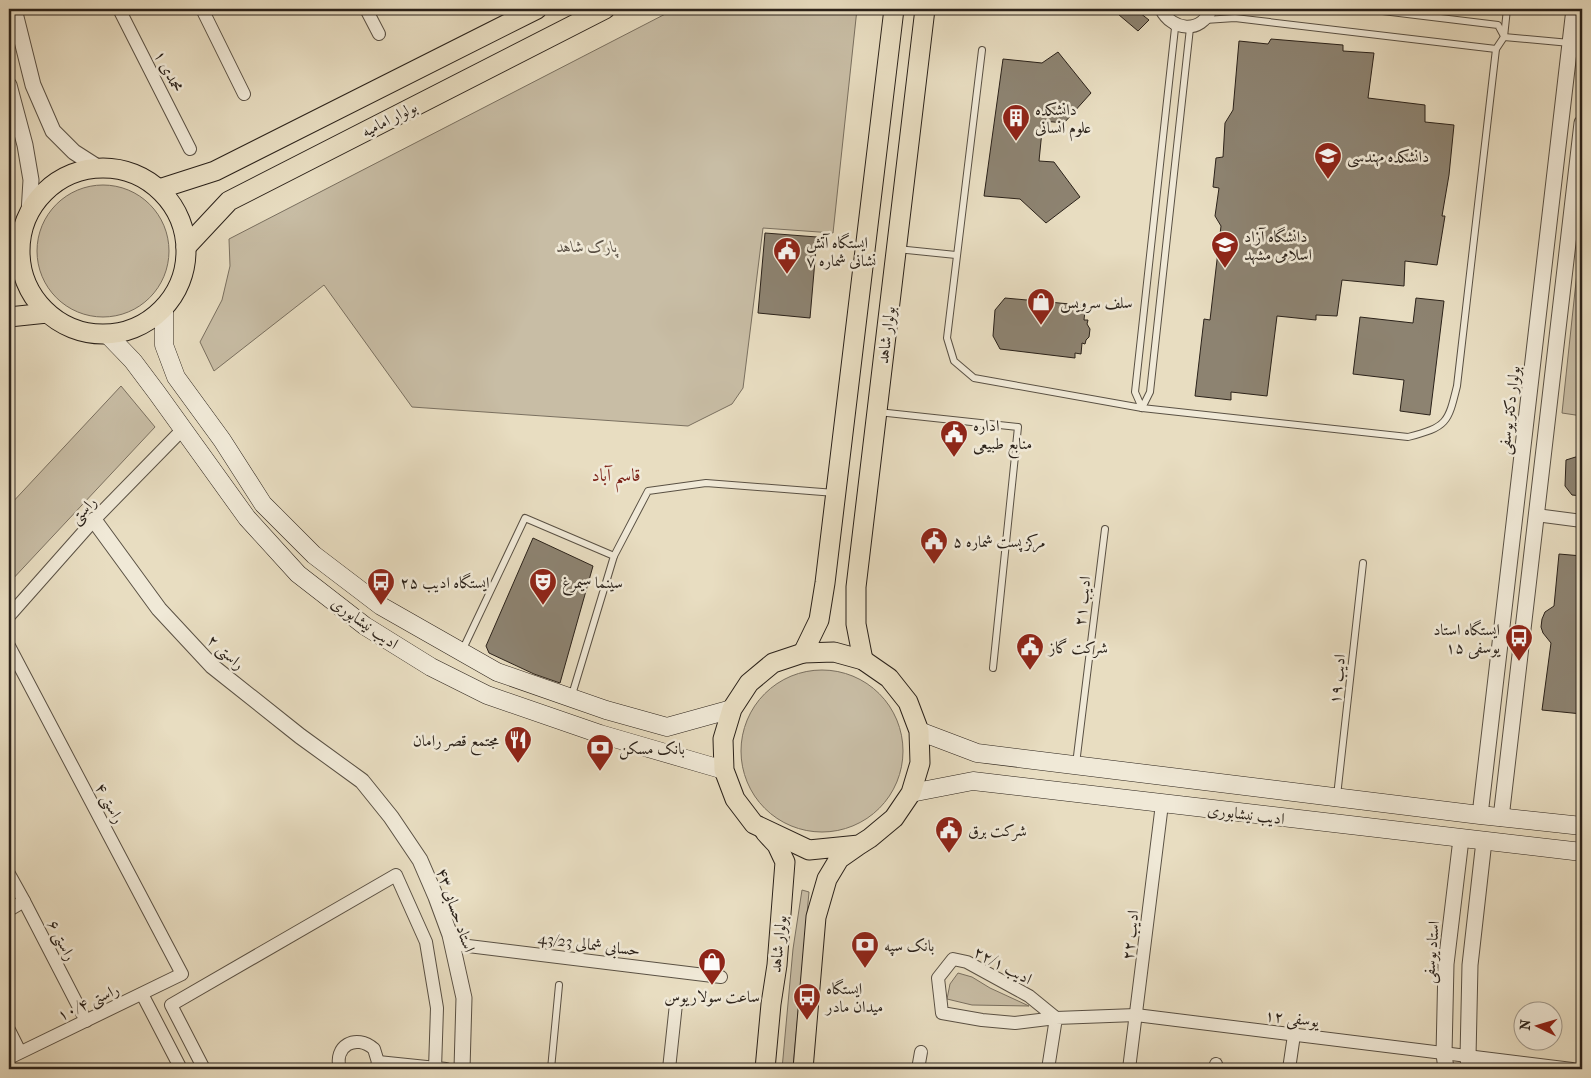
<svg xmlns="http://www.w3.org/2000/svg" width="1591" height="1078" viewBox="0 0 1591 1078" font-family="'IM FELL French Canon',Amiri,serif">
<style>
.green{fill:#c8bda5;stroke:#7a7060}
.building{fill:#8d8371;stroke:#2b221a}
.lines{fill:none;stroke-linecap:round;stroke-linejoin:round}
.service-casing{stroke:#5a5144;stroke-width:8}
.minor-casing{stroke:#5a5144;stroke-width:14}
.tertiary-casing{stroke:#5a5144;stroke-width:17}
.secondary-casing{stroke:#2b221a;stroke-width:19}
.primary-casing{stroke:#2b221a;stroke-width:21}
.service{stroke:#f0e9d7;stroke-width:6}
.minor{stroke:#f0e9d7;stroke-width:12}
.tertiary{stroke:#f0e9d7;stroke-width:15}
.secondary{stroke:#f0e9d7;stroke-width:18}
.primary{stroke:#e8ddc1;stroke-width:19}
.labels{text-anchor:middle;dominant-baseline:central;stroke-width:5;stroke-linejoin:round;paint-order:stroke}
.street-label{font-size:16px;fill:#2b221a;stroke:#f0e9d7}
.poi-label{font-size:16px;fill:#2b221a;stroke:#f0e9d7;text-anchor:start}
.park-label{font-size:16px;font-style:italic;fill:#5a5044;stroke:#f0e9d7}
.neighbourhood-label{font-size:18px;fill:#7a1f14;stroke:#f0e9d7}
</style>
<rect width="100%" height="100%" fill="#e8ddc1"/>
<filter id="stains"><feTurbulence type="fractalNoise" baseFrequency=".004" numOctaves="4"/><feColorMatrix values="0 0 0 0 .2 0 0 0 0 .09 0 0 0 0 .02 0 0 0 .5 -.17"/></filter>
<radialGradient id="worn" r=".72"><stop offset=".6" stop-color="#630" stop-opacity="0"/><stop offset="1" stop-color="#630" stop-opacity=".3"/></radialGradient>
<g class="green">
<path d="M675 9H857L833 233 763 228 743 388 732 404 688 426 412 407 324 285 214 371 200 342 222 300 230 266 229 239Z"/>
<circle cx="103" cy="251" r="66"/>
<path d="M1578 263 1582 264V416L1562 413Z"/>
<path d="M121 386 155 427 9 583V506Z"/>
<circle cx="822" cy="751" r="81"/>
<path d="M802 890 809 892 793 1069H782L793 949Z"/>
<path d="M958 973 972 977 990 988 1029 1006 972 1005 947 999 950 984Z"/>
</g>
<g class="building">
<path d="M1112 9H1135L1149 20 1138 31Z"/>
<path d="M1271 39 1343 45V51L1374 53 1368 98 1425 105V122L1454 125 1449 175 1442 216H1445L1437 265 1405 261 1404 286 1342 280 1337 316 1316 315V320L1277 316 1267 396 1231 392V400L1195 396 1204 319 1210 320 1221 226 1215 216 1219 188 1213 187 1216 158 1223 157 1225 123 1233 110 1239 41 1268 44Z"/>
<path d="M1058 52 1091 93 1064 123 1043 121 1039 161 1054 162 1080 197 1046 223 1020 199 984 196 1003 59 1042 63Z"/>
<path d="M765 233 817 237 810 318 758 313Z"/>
<path d="M1005 298 1081 305V310H1085L1084 320H1088L1087 324 1090 329 1089 337 1086 340 1085 344 1082 343 1081 354 1075 353V358L1000 349 993 336 995 310Z"/>
<path d="M1416 298 1444 301 1430 415 1400 411 1404 380 1353 374 1360 317 1413 323Z"/>
<path d="M1582 455V496L1572 495 1565 486 1566 460Z"/>
<path d="M533 538 593 566 560 683 534 674 489 653 486 646Z"/>
<path d="M1559 554 1582 556V714L1542 710 1551 643 1543 633 1541 627 1542 619 1545 612 1554 606Z"/>
</g>
<g class="lines">
<defs>
<g id="service">
<path d="M1366 9 1498 25 1504 36"/>
<path d="M1205 20 1235 18 1496 49"/>
<path d="M1504 37 1570 43"/>
<path d="M982 50 947 338 954 361 974 378 1142 408 1408 437C1447 427 1448 423 1457 386L1496 49 1504 37 1507 9"/>
<path d="M897 249 956 255"/>
<path d="M1142 408 1135 392 1175 28 1171 24"/>
<path d="M1142 408 1150 392 1190 28 1192 26"/>
<path d="M878 412 1018 427 993 668"/>
<path d="M614 556 648 491 706 483 835 493"/>
<path d="M462 651 525 518 614 556 571 698"/>
<path d="M1076 764 1105 529"/>
<path d="M1337 796 1363 563"/>
<path d="M551 1069 559 985"/>
</g>
<g id="minor">
<path d="M119 9 190 149"/>
<path d="M202 9 244 94"/>
<path d="M366 9 379 34"/>
<path d="M1161 9C1172 31 1201 34 1211 9"/>
<path d="M1570 227 1582 228"/>
<path d="M1536 515 1582 521"/>
<path d="M9 616 94 520 183 429"/>
<path d="M9 646 182 974 9 1058"/>
<path d="M9 874 24 901 86 1021"/>
<path d="M9 910 24 901"/>
<path d="M452 944 721 977"/>
<path d="M142 994 181 1069"/>
<path d="M9 1030 20 1052"/>
<path d="M378 1062 446 1069"/>
<path d="M204 1069 171 1005 396 875 426 942 437 1008 435 1069"/>
<path d="M340 1069C333 1046 356 1033 374 1049L378 1062 376 1069"/>
<path d="M669 1069 676 1004"/>
<path d="M918 1069 921 1052"/>
<path d="M1048 1069 1056 1018 1029 996 967 962 953 959 938 978 942 1013 982 1020 1015 1023 1056 1018 1136 1015 1572 1069"/>
<path d="M1129 1069 1162 804"/>
<path d="M1215 1069 1216 1064"/>
<path d="M1289 1069 1294 1035"/>
</g>
<g id="tertiary">
<path d="M14 9 33 85 53 131 74 152 99 168"/>
<path d="M9 85 25 145 31 180 29 213"/>
<path d="M94 520 159 609 212 666 300 736 362 781 391 817 420 860 436 897 450 935 464 998 462 1069"/>
<path d="M1480 815 1574 9"/>
<path d="M1501 818 1582 123"/>
<path d="M1446 1069 1444 1054 1446 964 1461 839"/>
<path d="M1469 1069 1468 1057 1470 965 1484 841"/>
</g>
<g id="secondary">
<path d="M164 307V345L176 377 222 440 263 504 314 555 381 606 497 672 606 710 667 727 732 709"/>
<path d="M107 334 133 361 157 393 247 518 298 574 365 626 431 667 487 695 600 734 724 770"/>
<path d="M919 731 977 753 1480 815 1582 826"/>
<path d="M911 793 973 781 1582 852"/>
</g>
<g id="primary">
<circle cx="103" cy="251" r="83"/>
<path d="M159 189 215 171 537 9"/>
<path d="M186 247 229 201 605 9"/>
<path d="M9 317 47 313"/>
<path d="M803 653 819 620 825 583 894 9"/>
<path d="M863 660 856 624V587L925 9"/>
<path d="M765 832 777 845 785 862 777 965 771 1004 765 1069"/>
<path d="M803 1069 816 917 827 879 839 859 859 845 870 838 894 818 911 793 920 763 919 731 908 702 889 678 863 660 834 652 803 653 773 663 749 683 732 709 723 739 724 770 735 799 754 824 809 850 859 845"/>
</g>
</defs>
<use href="#service" class="service-casing"/>
<use href="#minor" class="minor-casing"/>
<use href="#tertiary" class="tertiary-casing"/>
<use href="#secondary" class="secondary-casing"/>
<use href="#primary" class="primary-casing"/>
<use href="#service" class="service"/>
<use href="#minor" class="minor"/>
<use href="#tertiary" class="tertiary"/>
<use href="#secondary" class="secondary"/>
<use href="#primary" class="primary"/>
</g>
<defs>
<symbol id="building-pin" viewBox="-11 -11 22 30"><path d="M0 17L-7.5 6A9.5 9.5 0 1 1 7.5 6Z" fill="#8f2418" stroke="#f0e9d7"/><path d="M-4-6H4V6H1V3H-1V6H-4ZM-2.5-4.3h1.7v1.8h-1.7ZM.8-4.3h1.7v1.8H.8ZM-2.5-1h1.7V.8h-1.7ZM.8-1h1.7V.8H.8Z" fill="#fff"/></symbol>
<symbol id="university-pin" viewBox="-11 -11 22 30"><path d="M0 17L-7.5 6A9.5 9.5 0 1 1 7.5 6Z" fill="#8f2418" stroke="#f0e9d7"/><path d="M0-5L7-2L0 1L-7-2ZM-4 1L0 2.5L4 1V4Q0 6-4 4Z" fill="#fff"/></symbol>
<symbol id="civic-pin" viewBox="-11 -11 22 30"><path d="M0 17L-7.5 6A9.5 9.5 0 1 1 7.5 6Z" fill="#8f2418" stroke="#f0e9d7"/><path d="M-.6-6.5H3V-4.5H.6V-3L4-1V1h2V6H-6V1h2V-1L-.6-3ZM-1.2 2.5V6h2.4V2.5Z" fill="#fff"/></symbol>
<symbol id="shop-pin" viewBox="-11 -11 22 30"><path d="M0 17L-7.5 6A9.5 9.5 0 1 1 7.5 6Z" fill="#8f2418" stroke="#f0e9d7"/><path d="M-5-2.5h2.3a2.7 3.5 0 0 1 5.4 0H5L5.5 6h-11ZM-1.5-2.5h3a1.5 2.3 0 0 0-3 0Z" fill="#fff"/></symbol>
<symbol id="bus-pin" viewBox="-11 -11 22 30"><path d="M0 17L-7.5 6A9.5 9.5 0 1 1 7.5 6Z" fill="#8f2418" stroke="#f0e9d7"/><path d="M-5-6H5V4H4V6H2V4H-2V6H-4V4H-5ZM-3.5-4V0h7V-4ZM-3.5 1.2v1.5H-2V1.2ZM2 1.2v1.5H3.5V1.2Z" fill="#fff"/></symbol>
<symbol id="theatre-pin" viewBox="-11 -11 22 30"><path d="M0 17L-7.5 6A9.5 9.5 0 1 1 7.5 6Z" fill="#8f2418" stroke="#f0e9d7"/><path d="M-5-5.5Q0-4 5-5.5V0Q5 5 0 6Q-5 5-5 0ZM-3.3-2.5H-1v1.5H-3.3ZM1-2.5H3.3v1.5H1ZM-2.8 1Q0 5.5 2.8 1Z" fill="#fff"/></symbol>
<symbol id="restaurant-pin" viewBox="-11 -11 22 30"><path d="M0 17L-7.5 6A9.5 9.5 0 1 1 7.5 6Z" fill="#8f2418" stroke="#f0e9d7"/><path d="M-5-6h1v4h1v-4h1v4h1v-4h1v5L-1.5 .5V6h-2V.5L-5-1ZM5-6V6H3V1.5H1.5Q1.5-4 5-6Z" fill="#fff"/></symbol>
<symbol id="bank-pin" viewBox="-11 -11 22 30"><path d="M0 17L-7.5 6A9.5 9.5 0 1 1 7.5 6Z" fill="#8f2418" stroke="#f0e9d7"/><path d="M-6-4H6V4H-6ZM0-2.3a2.3 2.3 0 1 0 0 4.6a2.3 2.3 0 1 0 0-4.6Z" fill="#fff"/></symbol>
</defs>
<g fill-rule="evenodd">
<use href="#building-pin" x="1000" y="102" width="32" height="43"/>
<use href="#university-pin" x="1312" y="140" width="32" height="43"/>
<use href="#university-pin" x="1209" y="229" width="32" height="43"/>
<use href="#civic-pin" x="771" y="235" width="32" height="43"/>
<use href="#shop-pin" x="1025" y="286" width="32" height="43"/>
<use href="#civic-pin" x="938" y="418" width="32" height="43"/>
<use href="#civic-pin" x="918" y="525" width="32" height="43"/>
<use href="#bus-pin" x="365" y="566" width="32" height="43"/>
<use href="#theatre-pin" x="527" y="566" width="32" height="43"/>
<use href="#bus-pin" x="1503" y="622" width="32" height="43"/>
<use href="#civic-pin" x="1014" y="631" width="32" height="43"/>
<use href="#restaurant-pin" x="502" y="724" width="32" height="43"/>
<use href="#bank-pin" x="584" y="732" width="32" height="43"/>
<use href="#civic-pin" x="933" y="814" width="32" height="43"/>
<use href="#bank-pin" x="849" y="929" width="32" height="43"/>
<use href="#shop-pin" x="696" y="946" width="32" height="43"/>
<use href="#bus-pin" x="791" y="981" width="32" height="43"/>
</g>
<g class="labels">
<g class="street-label">
<text transform="translate(169 71) rotate(63)">محمدی ۱</text>
<text transform="translate(389 119) rotate(-27)">بولوار امامیه</text>
<text transform="translate(886 335) rotate(-83)">بولوار شاهد</text>
<text transform="translate(1509 410) rotate(-83)">بولوار دکتر یوسفی</text>
<text transform="translate(83 510) rotate(-47)">راستی</text>
<text transform="translate(1082 601) rotate(-83)">ادیب ۲۱</text>
<text transform="translate(365 623) rotate(35)">ادیب نیشابوری</text>
<text transform="translate(226 652) rotate(42)">راستی ۲</text>
<text transform="translate(1337 679) rotate(-84)">ادیب ۱۹</text>
<text transform="translate(110 803) rotate(62)">راستی ۴</text>
<text transform="translate(1246 814) rotate(7)">ادیب نیشابوری</text>
<text transform="translate(456 910) rotate(71)">استاد حسابی ۴۳</text>
<text transform="translate(1130 935) rotate(-83)">ادیب ۲۲</text>
<text transform="translate(62 940) rotate(63)">راستی ۶</text>
<text transform="translate(589 944) rotate(7)">حسابی شمالی 43/23</text>
<text transform="translate(778 944) rotate(-84)">بولوار شاهد</text>
<text transform="translate(1431 952) rotate(-85)">استاد یوسفی</text>
<text transform="translate(1003 965) rotate(28)">ادیب ۲۲/۱</text>
<text transform="translate(88 1002) rotate(-25)">راستی ۱۰/۴</text>
<text transform="translate(1292 1018) rotate(7)">یوسفی ۱۲</text>
</g>
<g class="poi-label">
<text x="1035" y="109">دانشکده<tspan x="1035" dy="18">علوم انسانی</tspan></text>
<text x="1347" y="156">دانشکده مهندسی</text>
<text x="1244" y="236">دانشگاه آزاد<tspan x="1244" dy="18">اسلامی مشهد</tspan></text>
<text x="806" y="242">ایستگاه آتش<tspan x="806" dy="18">نشانی شماره ۷</tspan></text>
<text x="1060" y="302">سلف سرویس</text>
<text x="973" y="425">اداره<tspan x="973" dy="18">منابع طبیعی</tspan></text>
<text x="953" y="541">مرکز پست شماره ۵</text>
<text x="400" y="582">ایستگاه ادیب ۲۵</text>
<text x="562" y="582">سینما سیمرغ</text>
<text x="1500" y="629" text-anchor="end">ایستگاه استاد<tspan x="1500" dy="18">یوسفی ۱۵</tspan></text>
<text x="1049" y="647">شرکت گاز</text>
<text x="499" y="740" text-anchor="end">مجتمع قصر رامان</text>
<text x="619" y="748">بانک مسکن</text>
<text x="968" y="830">شرکت برق</text>
<text x="884" y="945">بانک سپه</text>
<text x="826" y="988">ایستگاه<tspan x="826" dy="18">میدان مادر</tspan></text>
<text x="712" y="996" text-anchor="middle">ساعت سولاریوس</text>
</g>
<g class="park-label">
<text x="587" y="246">پارک شاهد</text>
</g>
<g class="neighbourhood-label">
<text x="616" y="475">قاسم آباد</text>
</g>
</g>
<rect width="1591" height="1078" fill="none" stroke="#e8ddc1" stroke-width="30"/>
<rect x="10" y="10" width="1571" height="1058" fill="none" stroke="#2b221a" stroke-width="2.5"/>
<rect x="15" y="15" width="1561" height="1048" fill="none" stroke="#2b221a"/>
<g transform="translate(1538 1026) rotate(275)"><circle r="24" fill="#f0e9d7" stroke="#a1998b"/>
<path d="M0-4L9 19L0 12L-9 19Z" fill="#8f2418"/>
<text y="-8" font-size="14" font-weight="bold" text-anchor="middle" fill="#2b221a">N</text>
</g>
<rect width="100%" height="100%" filter="url(#stains)"/>
<rect width="100%" height="100%" fill="url(#worn)"/>
</svg>
